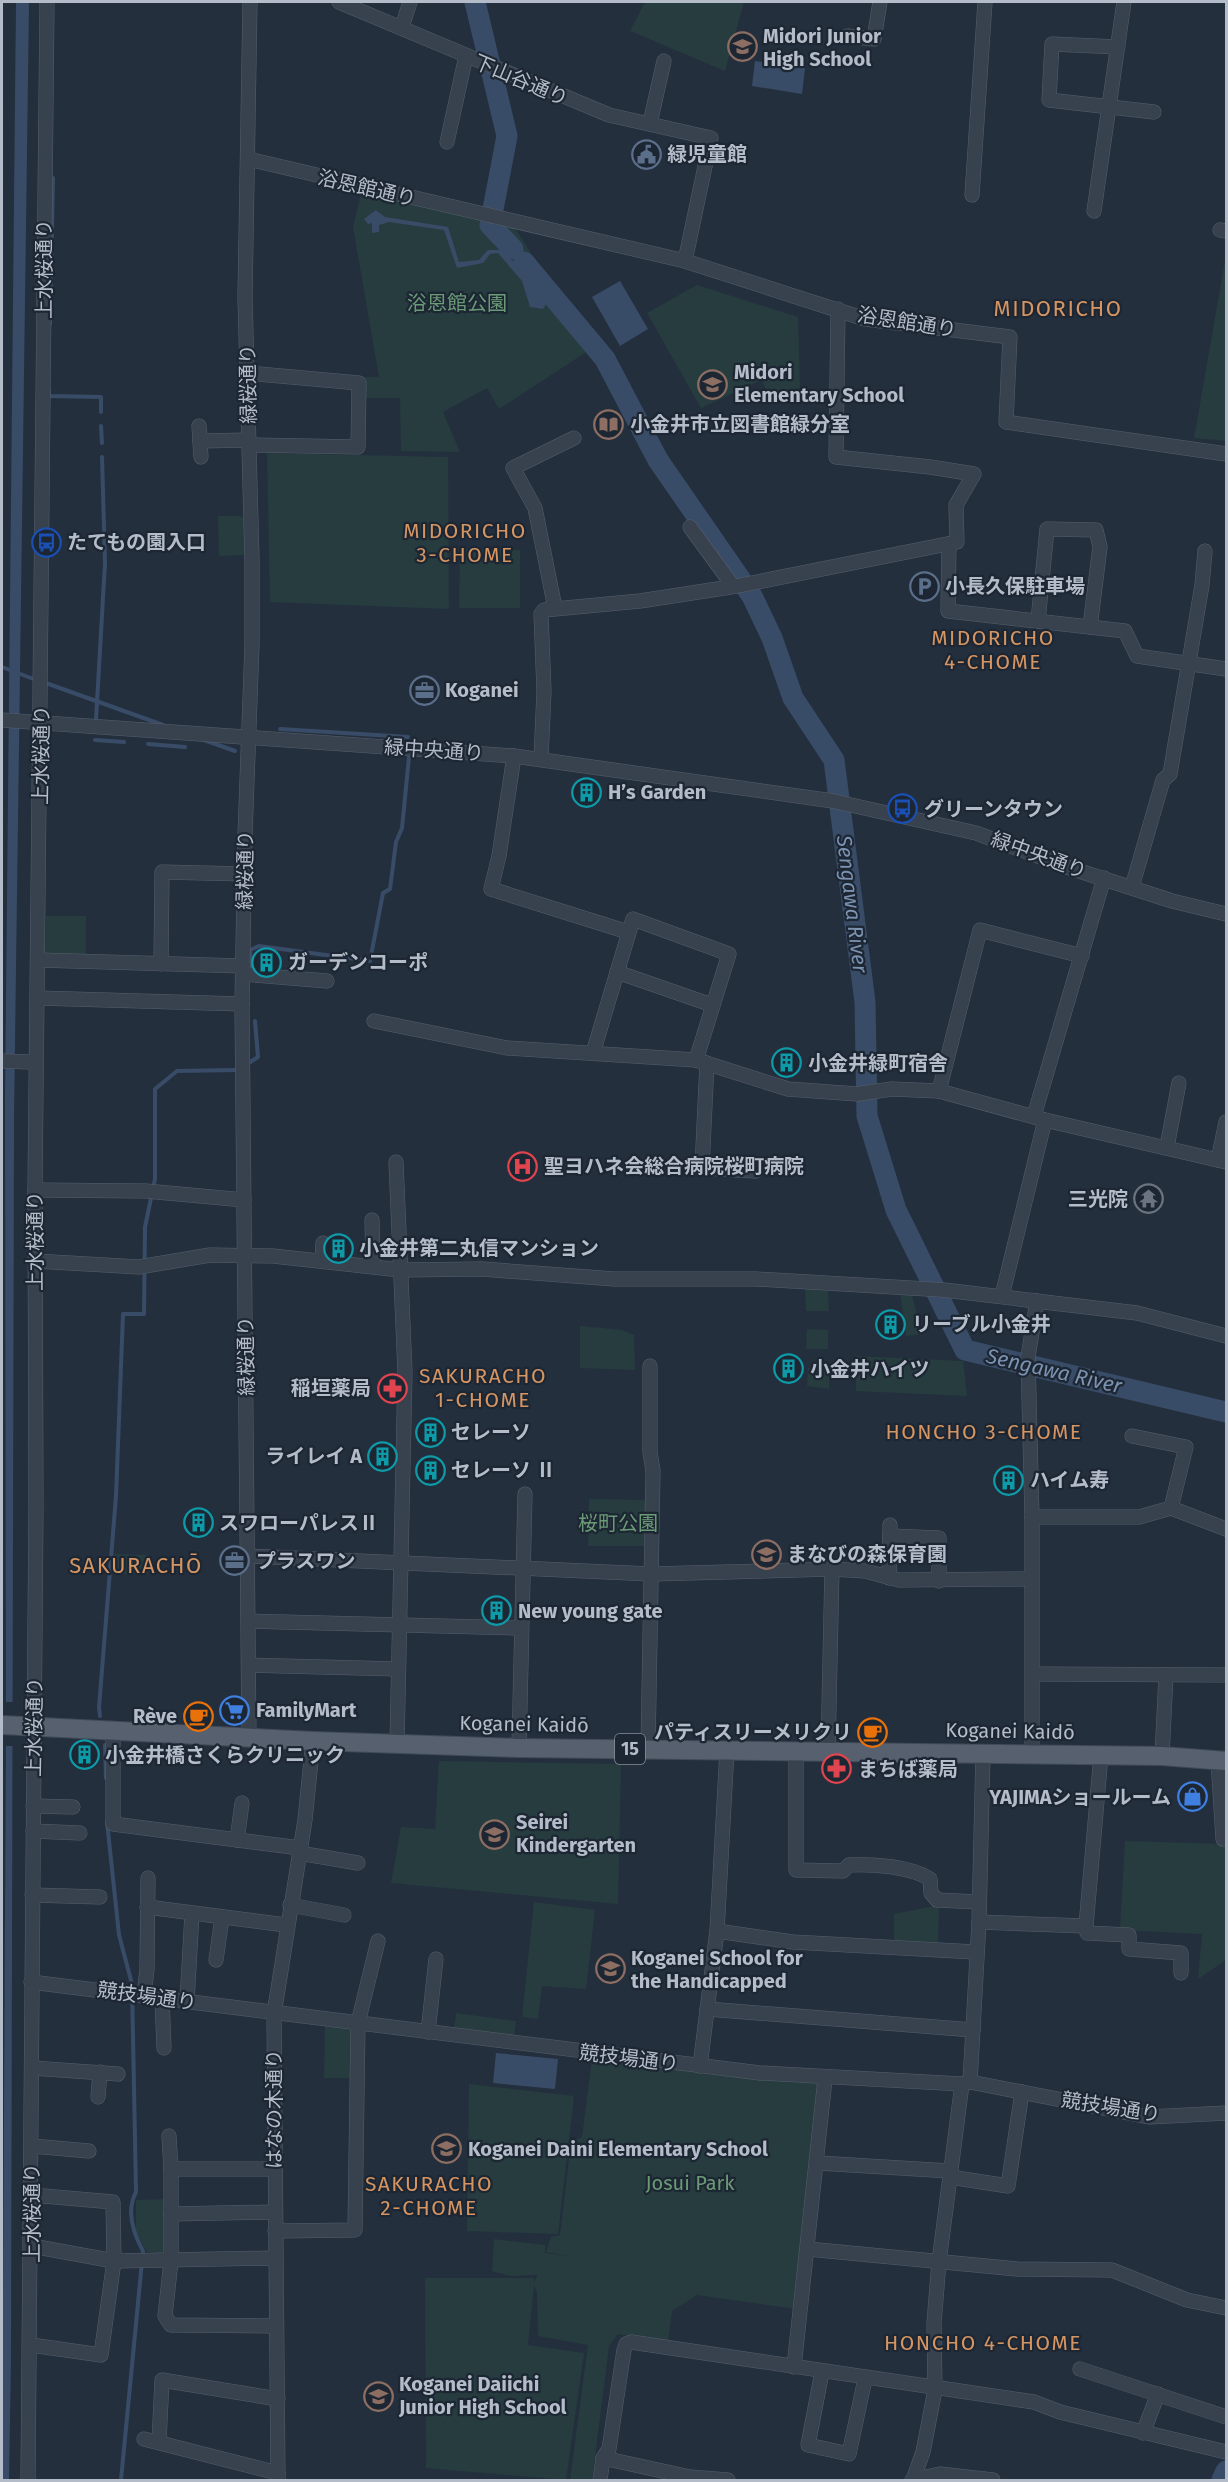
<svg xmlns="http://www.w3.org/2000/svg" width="1228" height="2482" viewBox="0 0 1228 2482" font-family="'Fira Sans','Noto Sans JP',sans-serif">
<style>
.green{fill:#263c3f}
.water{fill:#394c67}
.pier{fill:#242f3e}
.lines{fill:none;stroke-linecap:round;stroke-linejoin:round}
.stream{stroke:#394c67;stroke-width:4}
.river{stroke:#394c67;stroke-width:21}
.minor-casing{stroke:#565f6c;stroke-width:15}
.major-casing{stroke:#414a57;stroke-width:20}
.minor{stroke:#38414e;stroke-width:14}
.major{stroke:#56606e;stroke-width:18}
.labels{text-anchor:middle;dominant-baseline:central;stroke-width:4.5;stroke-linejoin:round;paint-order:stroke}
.shield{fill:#1d2633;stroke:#878f9c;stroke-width:1.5}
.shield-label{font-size:18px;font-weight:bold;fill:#b4bcc9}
.poi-label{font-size:20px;font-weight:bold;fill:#b4bcc9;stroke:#1d2633;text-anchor:start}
.street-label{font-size:20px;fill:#b4bcc9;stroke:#1d2633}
.park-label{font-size:20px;fill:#6b9a76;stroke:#1d2633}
.neighbourhood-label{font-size:21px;letter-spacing:1.5px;fill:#d59563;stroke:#1d2633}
.water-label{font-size:21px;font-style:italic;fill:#7c92b1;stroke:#1d2633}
.quarter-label{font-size:22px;letter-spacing:1.5px;fill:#d59563;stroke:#1d2633}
</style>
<rect width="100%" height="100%" fill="#242f3e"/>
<g class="green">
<path d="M645 2H744L725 71 630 31Z"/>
<path d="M362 189 512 223 591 349 499 409 487 388 443 412 460 452 401 451 400 398H366L365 377H379L353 227Z"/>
<path d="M1226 255V441L1194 438Z"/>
<path d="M697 285 798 317 800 388 773 402 761 380 701 408 647 313Z"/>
<path d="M267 453 448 457 449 609 270 602Z"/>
<path d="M218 516H241L246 521 247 551 243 555 219 556Z"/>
<path d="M460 549 520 550V608H459Z"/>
<path d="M46 916H86V956L45 955Z"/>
<path d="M805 1288 828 1291 829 1311H806Z"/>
<path d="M900 1292H911L922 1334 906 1336Z"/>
<path d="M580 1326 622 1330 634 1335 635 1370 580 1368Z"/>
<path d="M807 1329 828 1330V1349H806Z"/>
<path d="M856 1356 963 1361 967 1396 856 1391Z"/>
<path d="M808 1368 830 1369 829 1389 807 1386Z"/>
<path d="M589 1499 648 1500 647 1546H588Z"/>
<path d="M113 1554 148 1555V1574H113Z"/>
<path d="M439 1761 621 1764 618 1904 391 1883 401 1827 435 1829Z"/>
<path d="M1125 1841 1225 1844 1226 1960 1198 1979 1202 1934 1120 1930Z"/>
<path d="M534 1902 595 1910 586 1989 542 1986 538 2019 522 2017Z"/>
<path d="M939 1905 938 1944 894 1942V1914Z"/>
<path d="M456 2013 516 2021 514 2037 454 2029Z"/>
<path d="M325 2026 348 2028 352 2032V2078H324Z"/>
<path d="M592 2059 819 2083 796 2309 697 2295 672 2311 668 2342 618 2334 609 2346 592 2480H570L588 2345 538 2336 537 2293 534 2285 528 2345 584 2353 566 2480 426 2468 425 2278H534V2282L538 2275 510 2276 492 2271 494 2239 545 2245V2253L568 2256 546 2252 551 2237 560 2235 571 2142 582 2137Z"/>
<path d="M469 2084 574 2096 558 2234 467 2231Z"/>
<path d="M165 2199V2250L162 2253 147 2252 136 2232V2200Z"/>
</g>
<g class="water">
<path d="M16 2H29L14 1117 11 2356 9 2480H2L6 1736 5 1101Z"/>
<path d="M755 61 805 68 802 94 752 86Z"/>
<path d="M376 210 385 217 448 227 459 262 479 260 488 250H501L551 297 543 309 530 307 522 281 498 253 490 254 483 263 457 268 444 230 389 222 379 225V232L372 233V223L368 224 364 219Z"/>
<path d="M620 281 648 329 620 346 592 297Z"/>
<path d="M496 2053 558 2059 555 2089 493 2083Z"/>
</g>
<rect class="pier" x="3" y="1702" width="15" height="44"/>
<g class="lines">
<g class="stream">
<path d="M50 324 53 178"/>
<path d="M49 391V396L101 397V412"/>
<path d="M101 426 102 443"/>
<path d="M2 667 36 680"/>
<path d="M43 682 163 725"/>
<path d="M96 719 105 563 102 457"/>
<path d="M280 729 408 737"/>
<path d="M95 740 124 742"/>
<path d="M204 740 235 751"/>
<path d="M148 744 185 747"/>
<path d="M251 966 250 950 259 946 370 961 383 893 390 889 396 842 402 828 409 757"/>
<path d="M247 1064 258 1057 255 1021"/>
<path d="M100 1716 99 1707 116 1496 123 1314H144L145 1227 155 1179V1089L177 1071 238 1070"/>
<path d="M105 1745 106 1778"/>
<path d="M107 1822 119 1935 132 1984 136 2192C126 2211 133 2233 143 2251L121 2480"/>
</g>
<g class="river">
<path d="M475 2 507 136 490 225 513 249"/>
<path d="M524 262 605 359 658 460 752 596 772 638 793 698 834 760 865 1002 867 1116 896 1210 965 1350 1226 1412"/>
<path d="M1222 2480 1226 2471"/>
</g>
<defs>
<g id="minor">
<path d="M339 2 609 115 711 138 685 261"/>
<path d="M402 27 410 2"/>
<path d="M847 36 874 39 880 2"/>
<path d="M1118 47 1052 44 1049 100 1154 112"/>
<path d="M650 123 664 61"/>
<path d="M447 142 466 56"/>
<path d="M248 159 685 261 865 319 1010 337 1006 422 1226 454"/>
<path d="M972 195 985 2"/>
<path d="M1094 211 1124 2"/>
<path d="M1220 230 1226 231"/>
<path d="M247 373 359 383 358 447 250 445"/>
<path d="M199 426 201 457"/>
<path d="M200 441 249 440"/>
<path d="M690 527 733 586"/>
<path d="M949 544 948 611 1125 631 1137 656 1226 669"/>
<path d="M555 608 535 508 513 468 574 438"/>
<path d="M1038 621 1047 529 1096 530 1100 547 1090 627"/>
<path d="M2 720 514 756 833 801 976 833 1067 867 1172 901 1226 914"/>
<path d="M514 756 499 856 491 889 628 932"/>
<path d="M541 758 544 691 541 614 544 610 640 601 737 586 957 542 956 505 974 474 930 467 836 457 838 309"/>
<path d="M1132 887 1163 780 1170 774 1202 585 1205 551"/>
<path d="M38 960 243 966"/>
<path d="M161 964 162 872 245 874"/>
<path d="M617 972 712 1005"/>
<path d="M243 974 327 981"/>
<path d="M38 998 242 1004"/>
<path d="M374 1021 507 1048 696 1060 788 1089 857 1094 892 1089 939 1091 1045 1120 1226 1162"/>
<path d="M593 1053 633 919 729 954 696 1060"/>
<path d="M2 1061 30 1062"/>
<path d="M707 1063 702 1168 756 1171"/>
<path d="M939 1091 980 930 1082 956"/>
<path d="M1034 1116 1104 878"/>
<path d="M1167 1147 1179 1083"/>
<path d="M1218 1160 1226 1122"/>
<path d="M396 1162 405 1372 397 1744"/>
<path d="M35 1190 146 1191 244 1200"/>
<path d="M372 1220 373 1266"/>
<path d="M35 1261 139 1267 210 1255 273 1256 400 1270 482 1269 614 1279H756L944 1290 1137 1313 1226 1336"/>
<path d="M322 1261 323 1243"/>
<path d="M1002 1296 1045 1120"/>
<path d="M1132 1436 1186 1447 1171 1508"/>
<path d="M1032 1517H1139L1171 1508 1226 1529"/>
<path d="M890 1536 939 1538V1581"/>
<path d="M249 1556 651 1574 832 1569 865 1571 899 1580 1031 1579"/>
<path d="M889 1578 890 1525"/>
<path d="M249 1621 521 1628"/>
<path d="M249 1665 398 1669"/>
<path d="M1033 1674 1226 1675"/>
<path d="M113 1731V1824L300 1848"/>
<path d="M249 1738 242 1004 245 835 252 645V560L245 297 250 2"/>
<path d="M519 1748 525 1494"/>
<path d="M648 1749 653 1471 650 1452V1366"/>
<path d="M796 1751V1870L843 1871 849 1865C873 1864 910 1866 930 1879L931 1893 937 1900 979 1902"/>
<path d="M828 1751 832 1569"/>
<path d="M1032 1754V1517L1028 1357 1037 1301"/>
<path d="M1162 1756 1166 1675"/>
<path d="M1218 1760 1223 1839"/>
<path d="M33 1806 73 1807"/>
<path d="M33 1831 80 1833"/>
<path d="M237 1840 242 1803"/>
<path d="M299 1853 358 1863"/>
<path d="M32 1895 100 1897"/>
<path d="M290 1905 344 1915"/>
<path d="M147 1907 286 1925"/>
<path d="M979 1922 1086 1926 1101 1755"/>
<path d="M1086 1926 1087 1933 1129 1935V1949L1181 1953V1973"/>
<path d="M717 1931 793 1942 975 1952"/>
<path d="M216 1960 222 1918"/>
<path d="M31 1982 760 2073 962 2084 970 2082 1149 2117 1226 2113"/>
<path d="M144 1995 147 1969 148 1878"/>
<path d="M162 1998 164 2048"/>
<path d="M187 2001 192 1914"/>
<path d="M707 2009 973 2030"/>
<path d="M428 2032 436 1959"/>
<path d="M700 2066 717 1931 727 1750"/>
<path d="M32 2068 118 2074"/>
<path d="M970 2082 979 1922 983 1753"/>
<path d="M98 2097 100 2072"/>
<path d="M169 2136 171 2169"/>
<path d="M32 2146 89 2151"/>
<path d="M818 2163 950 2171"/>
<path d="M274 2169H171V2261L165 2316 171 2325 276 2326"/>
<path d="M950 2177 1008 2186 1022 2092"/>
<path d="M171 2214 275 2212"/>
<path d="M275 2231 355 2230 358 2023 378 1941"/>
<path d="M32 2246 114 2261 275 2258"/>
<path d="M808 2249 1017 2269 1112 2270 1187 2300 1226 2308"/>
<path d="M31 2345 101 2355 114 2261 113 2202 32 2195"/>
<path d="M794 2367 825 2079"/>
<path d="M1080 2369 1226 2417"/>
<path d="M822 2372 808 2445 849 2454 865 2379"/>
<path d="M1143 2433 1158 2394"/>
<path d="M144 2439 278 2473"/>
<path d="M159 2442 162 2380 278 2399"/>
<path d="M603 2458 690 2477 728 2480"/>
<path d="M28 2480 36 1506 35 1190 47 2"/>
<path d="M278 2480 274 2014 305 1820 313 1741"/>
<path d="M600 2480 603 2458 609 2449 624 2350 626 2344 631 2342 1034 2402 1060 2412 1226 2452"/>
<path d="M912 2480 940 2474 993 2480"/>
<path d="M913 2480 923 2452 935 2390 934 2323 939 2262 962 2084"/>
</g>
<path id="major" d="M2 1725 313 1741 519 1748 1162 1756 1226 1761"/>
</defs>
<use href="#minor" class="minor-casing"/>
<use href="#major" class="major-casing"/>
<use href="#minor" class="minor"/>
<use href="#major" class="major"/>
</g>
<defs>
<symbol id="school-ring" viewBox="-11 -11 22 22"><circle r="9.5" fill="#1d2633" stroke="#8d6e63" stroke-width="1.5"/><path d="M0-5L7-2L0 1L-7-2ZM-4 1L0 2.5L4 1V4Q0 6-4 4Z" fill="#8d6e63"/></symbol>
<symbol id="civic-ring" viewBox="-11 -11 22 22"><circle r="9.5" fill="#1d2633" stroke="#5c6f8a" stroke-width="1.5"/><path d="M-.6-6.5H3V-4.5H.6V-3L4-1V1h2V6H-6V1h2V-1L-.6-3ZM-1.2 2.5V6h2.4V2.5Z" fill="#5c6f8a"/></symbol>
<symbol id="library-ring" viewBox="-11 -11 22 22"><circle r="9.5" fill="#1d2633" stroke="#8d6e63" stroke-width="1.5"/><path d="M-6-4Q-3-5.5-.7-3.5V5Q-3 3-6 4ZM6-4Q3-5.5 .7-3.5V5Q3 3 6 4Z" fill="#8d6e63"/></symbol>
<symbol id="bus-ring" viewBox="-11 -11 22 22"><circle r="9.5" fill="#1d2633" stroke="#1a4fb4" stroke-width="1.5"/><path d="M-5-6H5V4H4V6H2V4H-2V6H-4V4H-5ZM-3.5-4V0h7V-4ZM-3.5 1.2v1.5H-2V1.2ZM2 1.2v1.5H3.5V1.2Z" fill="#1a4fb4"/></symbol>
<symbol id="parking-ring" viewBox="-11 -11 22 22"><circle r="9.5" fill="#1d2633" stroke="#5c6f8a" stroke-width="1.5"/><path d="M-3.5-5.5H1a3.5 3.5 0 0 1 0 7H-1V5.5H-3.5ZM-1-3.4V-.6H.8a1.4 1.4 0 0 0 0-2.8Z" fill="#5c6f8a"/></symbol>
<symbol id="office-ring" viewBox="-11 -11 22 22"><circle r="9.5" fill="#1d2633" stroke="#5c6f8a" stroke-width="1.5"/><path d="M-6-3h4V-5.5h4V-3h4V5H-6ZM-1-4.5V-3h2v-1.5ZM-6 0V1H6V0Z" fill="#5c6f8a"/></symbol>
<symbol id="building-ring" viewBox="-11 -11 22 22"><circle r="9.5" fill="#1d2633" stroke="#0f9aa8" stroke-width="1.5"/><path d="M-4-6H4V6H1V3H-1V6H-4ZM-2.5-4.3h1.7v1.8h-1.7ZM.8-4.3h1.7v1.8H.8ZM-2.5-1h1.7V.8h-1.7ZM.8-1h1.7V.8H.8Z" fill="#0f9aa8"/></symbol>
<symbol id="hospital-ring" viewBox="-11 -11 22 22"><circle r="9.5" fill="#1d2633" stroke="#e0444e" stroke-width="1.5"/><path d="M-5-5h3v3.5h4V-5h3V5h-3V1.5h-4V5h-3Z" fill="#e0444e"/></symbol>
<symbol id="temple-ring" viewBox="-11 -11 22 22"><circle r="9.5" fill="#1d2633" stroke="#6b7280" stroke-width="1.5"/><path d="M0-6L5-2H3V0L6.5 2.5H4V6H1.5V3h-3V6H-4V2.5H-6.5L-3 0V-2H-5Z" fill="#6b7280"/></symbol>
<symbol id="pharmacy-ring" viewBox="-11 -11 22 22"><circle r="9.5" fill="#1d2633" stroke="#e0444e" stroke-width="1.5"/><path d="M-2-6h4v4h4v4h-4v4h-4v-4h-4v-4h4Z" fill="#e0444e"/></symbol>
<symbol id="supermarket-ring" viewBox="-11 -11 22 22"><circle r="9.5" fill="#1d2633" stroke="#3f7fe0" stroke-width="1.5"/><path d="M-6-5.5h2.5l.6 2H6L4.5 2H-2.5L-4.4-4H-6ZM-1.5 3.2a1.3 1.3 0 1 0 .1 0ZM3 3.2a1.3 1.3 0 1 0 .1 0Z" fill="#3f7fe0"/></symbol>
<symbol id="cafe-ring" viewBox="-11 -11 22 22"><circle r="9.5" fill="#1d2633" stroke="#e8710a" stroke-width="1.5"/><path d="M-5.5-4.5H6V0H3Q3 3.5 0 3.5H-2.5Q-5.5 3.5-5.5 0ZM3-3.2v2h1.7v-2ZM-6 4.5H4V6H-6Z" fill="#e8710a"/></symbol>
<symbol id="shop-ring" viewBox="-11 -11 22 22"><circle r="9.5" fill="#1d2633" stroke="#3f7fe0" stroke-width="1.5"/><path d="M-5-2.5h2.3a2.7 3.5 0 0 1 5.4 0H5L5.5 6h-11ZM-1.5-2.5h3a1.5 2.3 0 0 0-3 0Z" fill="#3f7fe0"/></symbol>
</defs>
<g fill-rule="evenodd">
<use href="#school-ring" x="726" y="30" width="33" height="33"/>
<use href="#civic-ring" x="630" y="138" width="33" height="33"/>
<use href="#school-ring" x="696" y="368" width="33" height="33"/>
<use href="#library-ring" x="592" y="408" width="33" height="33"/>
<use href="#bus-ring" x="30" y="526" width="33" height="33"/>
<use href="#parking-ring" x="908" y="570" width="33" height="33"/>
<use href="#office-ring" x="408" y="674" width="33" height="33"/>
<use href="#building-ring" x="570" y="776" width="33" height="33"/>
<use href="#bus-ring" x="886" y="792" width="33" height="33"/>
<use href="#building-ring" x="250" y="946" width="33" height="33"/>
<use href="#building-ring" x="770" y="1046" width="33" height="33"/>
<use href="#hospital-ring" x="506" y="1150" width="33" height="33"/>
<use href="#temple-ring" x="1132" y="1182" width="33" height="33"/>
<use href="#building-ring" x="322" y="1232" width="33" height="33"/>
<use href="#building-ring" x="874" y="1308" width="33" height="33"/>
<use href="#building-ring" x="772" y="1352" width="33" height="33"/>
<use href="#pharmacy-ring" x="376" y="1372" width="33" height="33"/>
<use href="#building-ring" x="414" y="1416" width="33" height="33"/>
<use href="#building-ring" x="366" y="1440" width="33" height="33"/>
<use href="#building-ring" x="414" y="1454" width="33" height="33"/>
<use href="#building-ring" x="992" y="1464" width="33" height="33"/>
<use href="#building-ring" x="182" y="1506" width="33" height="33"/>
<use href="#school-ring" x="750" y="1538" width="33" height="33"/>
<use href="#office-ring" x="218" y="1544" width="33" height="33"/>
<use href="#building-ring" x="480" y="1594" width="33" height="33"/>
<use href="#supermarket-ring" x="218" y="1694" width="33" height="33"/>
<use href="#cafe-ring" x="182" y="1700" width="33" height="33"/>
<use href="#cafe-ring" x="856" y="1716" width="33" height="33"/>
<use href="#building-ring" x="68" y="1738" width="33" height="33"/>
<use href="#pharmacy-ring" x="820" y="1752" width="33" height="33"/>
<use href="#shop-ring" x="1176" y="1780" width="33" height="33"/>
<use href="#school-ring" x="478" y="1818" width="33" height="33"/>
<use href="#school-ring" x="594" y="1952" width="33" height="33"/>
<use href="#school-ring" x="430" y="2132" width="33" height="33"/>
<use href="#school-ring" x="362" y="2380" width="33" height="33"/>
</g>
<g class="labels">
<rect class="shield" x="615" y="1734" width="30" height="30" rx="4.5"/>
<g class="shield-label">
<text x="630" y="1749">15</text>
</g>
<g class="poi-label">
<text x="763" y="36">Midori Junior<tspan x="763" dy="23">High School</tspan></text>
<text x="667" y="154">緑児童館</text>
<text x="734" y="372">Midori<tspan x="734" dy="23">Elementary School</tspan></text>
<text x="630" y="424">小金井市立図書館緑分室</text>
<text x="67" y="542">たてもの園入口</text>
<text x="945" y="586">小長久保駐車場</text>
<text x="445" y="690">Koganei</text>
<text x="608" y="792">H’s Garden</text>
<text x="924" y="809">グリーンタウン</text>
<text x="288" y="962">ガーデンコーポ</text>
<text x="808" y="1063">小金井緑町宿舎</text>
<text x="544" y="1166">聖ヨハネ会総合病院桜町病院</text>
<text x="1128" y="1199" text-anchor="end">三光院</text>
<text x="359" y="1248">小金井第二丸信マンション</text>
<text x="912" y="1324">リーブル小金井</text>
<text x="810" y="1369">小金井ハイツ</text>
<text x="371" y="1388" text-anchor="end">稲垣薬局</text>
<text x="451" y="1432">セレーソ</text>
<text x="362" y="1456" text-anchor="end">ライレイ A</text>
<text x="451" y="1470">セレーソ Ⅱ</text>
<text x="1030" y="1480">ハイム寿</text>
<text x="219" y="1523">スワローパレスⅡ</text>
<text x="787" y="1554">まなびの森保育園</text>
<text x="256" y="1561">プラスワン</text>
<text x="518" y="1611">New young gate</text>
<text x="256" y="1710">FamilyMart</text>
<text x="177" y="1716" text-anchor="end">Rève</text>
<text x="852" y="1732" text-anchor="end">パティスリーメリクリ</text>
<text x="105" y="1755">小金井橋さくらクリニック</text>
<text x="858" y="1769">まちば薬局</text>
<text x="1171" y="1797" text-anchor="end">YAJIMAショールーム</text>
<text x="516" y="1822">Seirei<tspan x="516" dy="23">Kindergarten</tspan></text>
<text x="631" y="1958">Koganei School for<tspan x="631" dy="23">the Handicapped</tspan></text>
<text x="468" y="2149">Koganei Daini Elementary School</text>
<text x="399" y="2384">Koganei Daiichi<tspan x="399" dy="23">Junior High School</tspan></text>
</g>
<g class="street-label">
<text transform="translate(521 80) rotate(23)">下山谷通り</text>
<text transform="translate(367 188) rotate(13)">浴恩館通り</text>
<text transform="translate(44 269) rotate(-90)">上水桜通り</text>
<text transform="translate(907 322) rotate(9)">浴恩館通り</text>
<text transform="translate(248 384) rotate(-91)">緑桜通り</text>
<text transform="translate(434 750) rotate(4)">緑中央通り</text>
<text transform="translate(41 755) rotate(-89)">上水桜通り</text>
<text transform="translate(1039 855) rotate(20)">緑中央通り</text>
<text transform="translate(245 870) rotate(-89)">緑桜通り</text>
<text transform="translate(35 1241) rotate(-90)">上水桜通り</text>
<text transform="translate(246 1356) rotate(-91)">緑桜通り</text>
<text transform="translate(524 1724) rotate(1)">Koganei Kaidō</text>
<text transform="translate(34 1727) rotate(-89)">上水桜通り</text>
<text transform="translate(1010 1731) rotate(1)">Koganei Kaidō</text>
<text transform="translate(147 1996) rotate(8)">競技場通り</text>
<text transform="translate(629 2058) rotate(7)">競技場通り</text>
<text transform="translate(1111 2107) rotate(9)">競技場通り</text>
<text transform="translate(274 2109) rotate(-90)">はなの木通り</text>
<text transform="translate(32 2213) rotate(-90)">上水桜通り</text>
</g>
<g class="park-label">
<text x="457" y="303">浴恩館公園</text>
<text x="618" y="1523">桜町公園</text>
<text x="690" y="2183">Josui Park</text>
</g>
<g class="neighbourhood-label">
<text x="465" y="531">MIDORICHO<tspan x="465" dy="24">3-CHOME</tspan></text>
<text x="993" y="638">MIDORICHO<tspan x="993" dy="24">4-CHOME</tspan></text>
<text x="483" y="1376">SAKURACHO<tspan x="483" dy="24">1-CHOME</tspan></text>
<text x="984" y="1432">HONCHO 3-CHOME</text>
<text x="429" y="2184">SAKURACHO<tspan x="429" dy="24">2-CHOME</tspan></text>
<text x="983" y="2343">HONCHO 4-CHOME</text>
</g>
<g class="water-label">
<text transform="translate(852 904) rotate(83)">Sengawa River</text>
<text transform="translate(1054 1371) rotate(13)">Sengawa River</text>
</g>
<g class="quarter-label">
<text x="1058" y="308">MIDORICHO</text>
<text x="136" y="1565">SAKURACHŌ</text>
</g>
</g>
<rect width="1228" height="2482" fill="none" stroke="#b4bcc9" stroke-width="6"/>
</svg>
